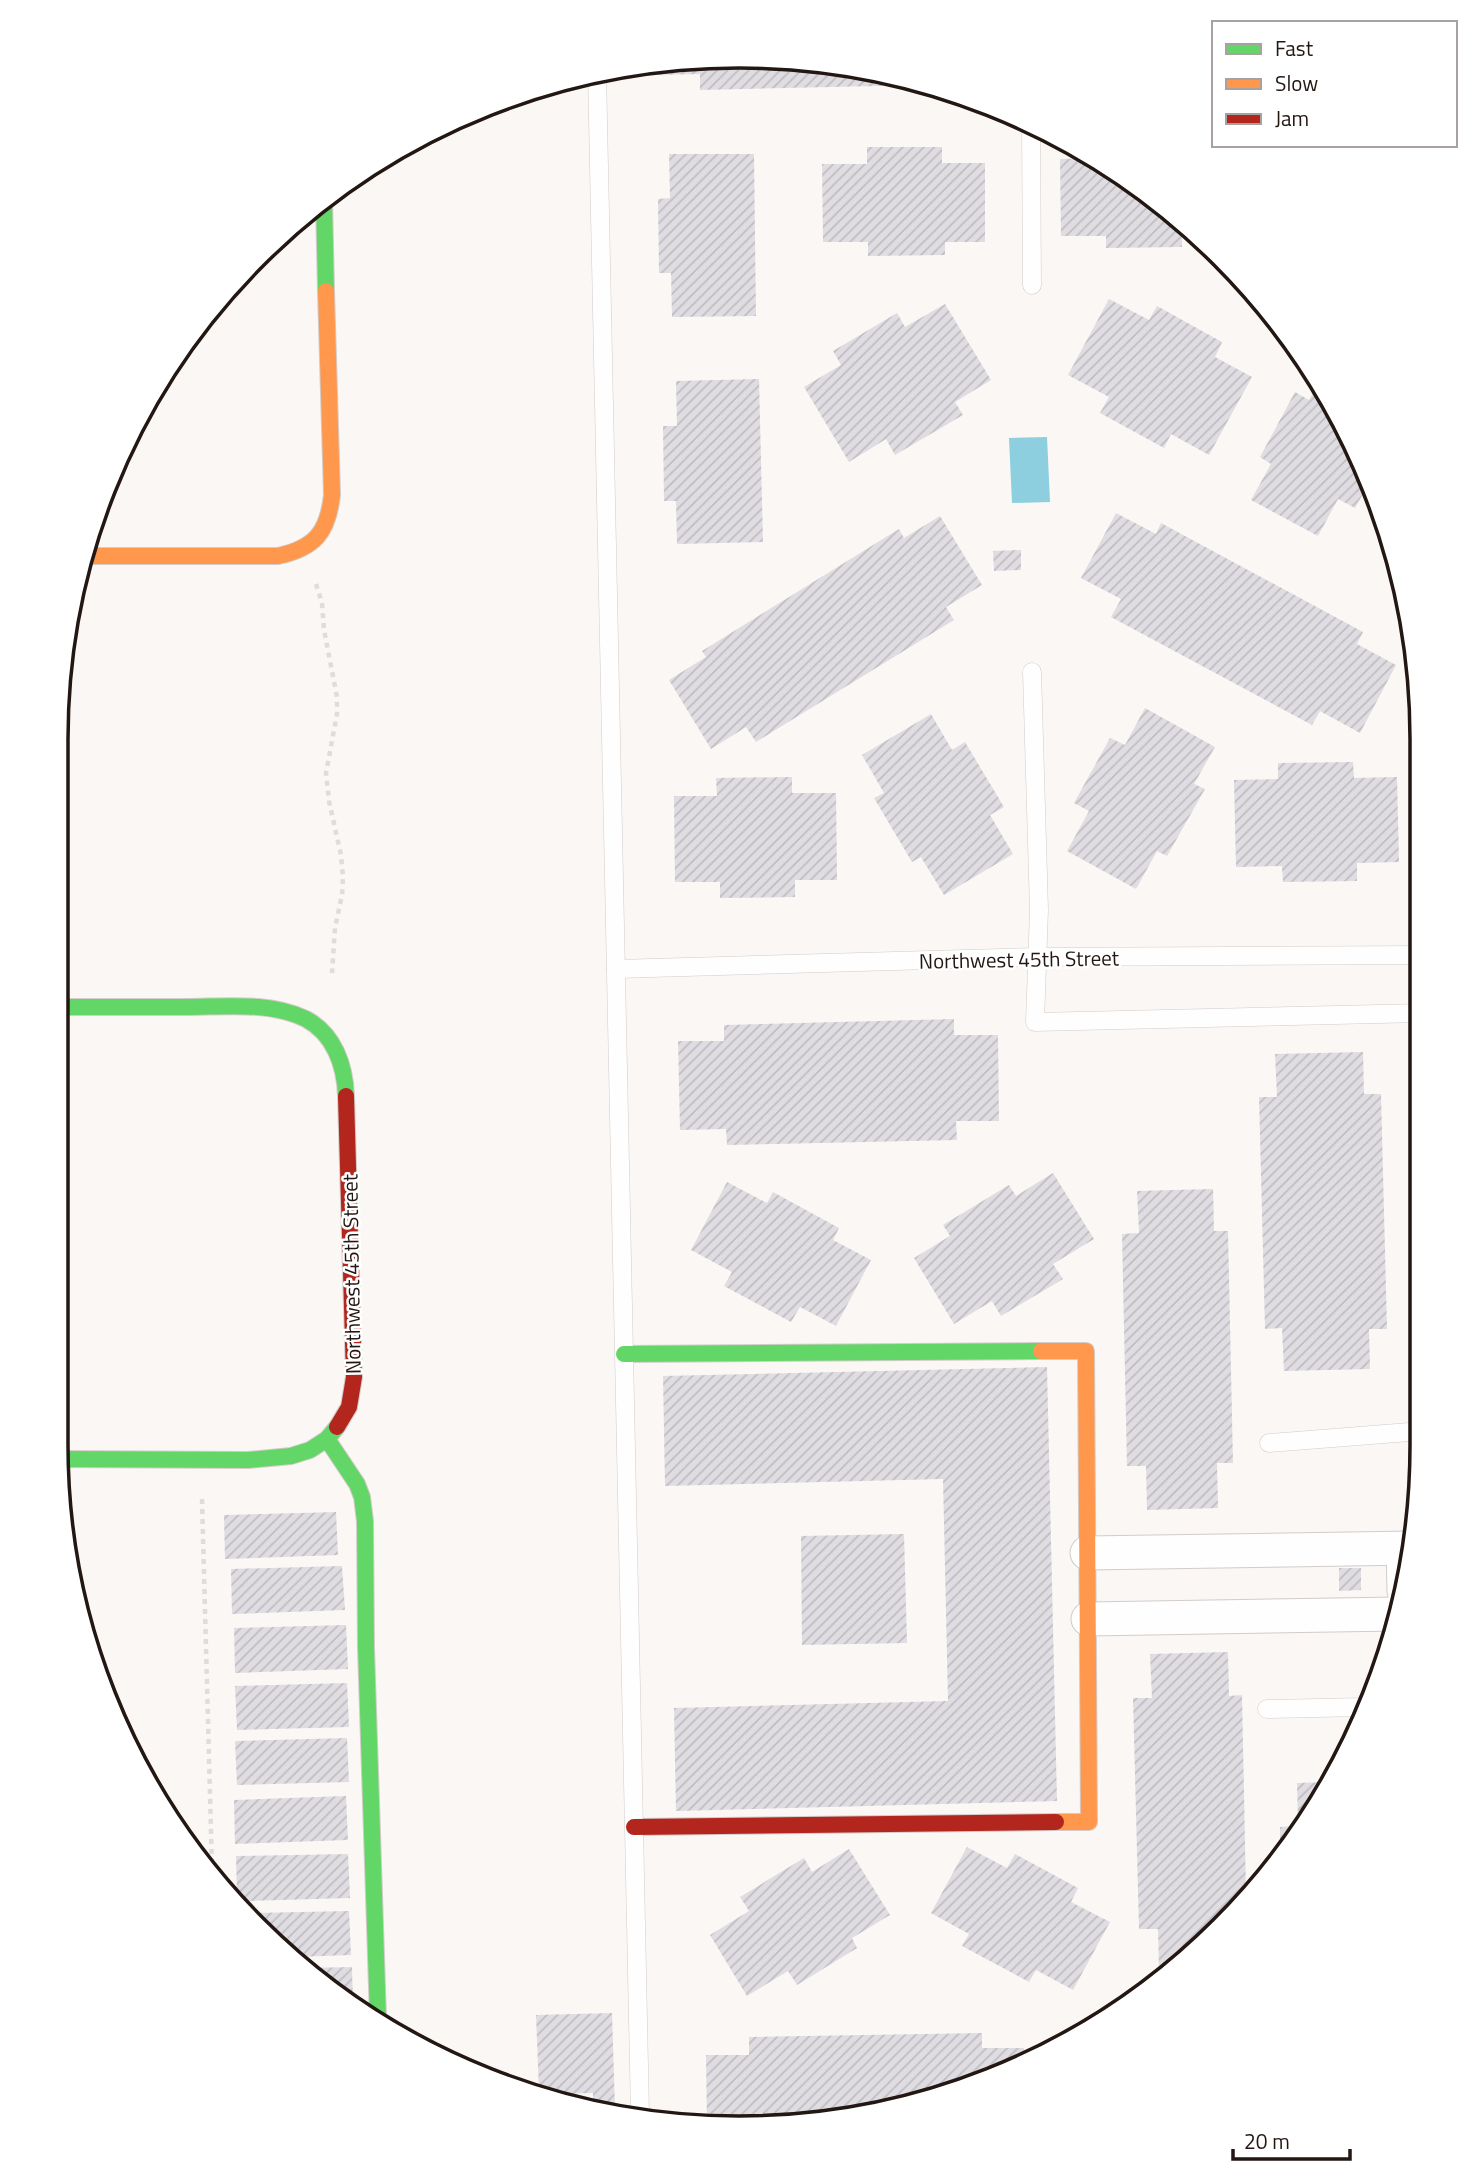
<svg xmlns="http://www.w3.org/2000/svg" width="1478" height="2184" viewBox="0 0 1478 2184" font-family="'Titillium Web',sans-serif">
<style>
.water{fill:#8dcedf}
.building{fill:url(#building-hatch)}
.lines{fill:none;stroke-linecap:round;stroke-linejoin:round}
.lane-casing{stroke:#d3ccc8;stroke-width:19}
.street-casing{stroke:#d3ccc8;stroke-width:35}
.fast-casing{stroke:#d3ccc8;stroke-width:18}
.slow-casing{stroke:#d3ccc8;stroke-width:18}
.jam-casing{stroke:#d3ccc8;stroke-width:18}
.path{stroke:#dedddc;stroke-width:4.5;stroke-dasharray:5 5;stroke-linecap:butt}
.lane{stroke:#fefefe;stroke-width:18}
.street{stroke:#fefefe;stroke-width:33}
.fast{stroke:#63d668;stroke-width:16}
.slow{stroke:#ff974d;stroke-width:16}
.jam{stroke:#b3261e;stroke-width:16}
.labels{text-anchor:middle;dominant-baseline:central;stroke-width:5;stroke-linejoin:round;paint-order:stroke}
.street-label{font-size:21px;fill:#221712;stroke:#fff}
.rim{fill:none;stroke:#221712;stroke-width:3.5}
</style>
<defs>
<pattern id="building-hatch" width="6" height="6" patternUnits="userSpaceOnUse" patternTransform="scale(1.75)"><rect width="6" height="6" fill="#dfdde2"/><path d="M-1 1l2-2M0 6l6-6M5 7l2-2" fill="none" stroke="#bfbdc1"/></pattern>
</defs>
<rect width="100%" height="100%" fill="#faf7f5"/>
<path class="water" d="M1047 437 1050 502 1012 503 1009 438Z"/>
<g class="building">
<path d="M739 56 872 69 924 85 700 90V74L655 75 654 64Z"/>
<path d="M867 147H942V163H985V242H945V255L868 256V242H823L822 164H867Z"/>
<path d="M669 154H754L756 316 672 317 671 273H659L658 199 670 198Z"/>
<path d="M1095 158 1118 171 1198 236H1182V247L1106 248V236H1061L1060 159Z"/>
<path d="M1109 299 1149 320 1157 306 1222 342 1215 357 1252 377 1209 455 1171 434 1164 448 1100 413 1109 397 1068 375Z"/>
<path d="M945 304 991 380 955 402 963 415 895 455 886 439 849 462 804 387 841 365 833 351 897 313 905 327Z"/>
<path d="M759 379 763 542 677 544 676 501H664L663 426H677L676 381Z"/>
<path d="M1319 382 1371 480 1355 508 1338 499 1318 536 1251 500 1271 464 1260 457 1295 392 1309 400Z"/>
<path d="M1116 513 1156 534 1161 523 1363 632 1357 644 1396 665 1360 733 1320 711 1312 725 1111 617 1121 599 1081 578Z"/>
<path d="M940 516 982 585 946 607 954 620 756 742 746 727 711 749 669 680 706 657 702 651 899 529 904 538Z"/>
<path d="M1021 550V570L994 571 993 551Z"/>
<path d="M1145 708 1215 747 1194 784 1205 789 1167 856 1157 851 1136 889 1067 851 1089 811 1074 803 1110 738 1125 745Z"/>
<path d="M931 714 952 750 965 742 1004 807 990 815 1013 854 944 895 921 857 912 862 874 798 884 793 862 755Z"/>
<path d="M1353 762 1354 778 1397 777 1399 862 1357 863V881L1283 882 1282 866 1236 867 1234 780 1278 779V763Z"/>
<path d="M792 777V793H836L837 880H795V897L720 898V882H675L674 796H717L716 778Z"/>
<path d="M954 1019V1035H998L999 1121H956L957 1140 727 1145 726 1129 680 1130 678 1041H724V1025Z"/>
<path d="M1363 1052 1364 1094H1381L1387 1329H1369L1370 1369 1284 1371 1282 1328 1265 1329 1259 1097H1277L1275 1054Z"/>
<path d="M1053 1173 1094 1239 1053 1264 1063 1279 1001 1316 992 1301 954 1324 914 1258 950 1236 943 1225 1009 1185 1016 1196Z"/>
<path d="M727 1182 767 1203 773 1192 839 1228 833 1240 871 1260 836 1326 800 1307 791 1322 724 1286 732 1272 691 1250Z"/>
<path d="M1213 1189 1214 1231H1228L1233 1463H1217L1218 1508 1147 1510 1146 1466H1127L1122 1234 1139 1233 1137 1191Z"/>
<path d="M1047 1367 1057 1801 676 1811 674 1708 948 1701 943 1479 665 1486 663 1376Z"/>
<path d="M336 1512 338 1555 225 1559 224 1515Z"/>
<path d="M904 1534 907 1643 802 1645 801 1536Z"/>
<path d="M342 1566 345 1610 232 1614 231 1569Z"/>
<path d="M1339 1568H1361V1590L1339 1591Z"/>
<path d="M346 1625 348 1669 235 1673 234 1628Z"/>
<path d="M1228 1652 1229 1696 1242 1695 1246 1894 1222 1928 1163 1973H1159L1158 1929H1139L1133 1698H1152L1150 1654Z"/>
<path d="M347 1683 349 1727 237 1730 235 1686Z"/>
<path d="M347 1738 349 1782 237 1785 235 1741Z"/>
<path d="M1326 1782 1298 1822 1297 1783Z"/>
<path d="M346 1796 348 1840 235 1844 234 1800Z"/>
<path d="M1295 1826 1280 1847V1827Z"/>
<path d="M967 1847 1007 1868 1015 1854 1078 1888 1071 1902 1110 1922 1073 1990 1036 1970 1029 1982 962 1946 969 1934 931 1913Z"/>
<path d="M849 1849 890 1915 852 1938 857 1948 797 1985 788 1971 747 1996 710 1935 749 1911 740 1897 804 1858 812 1872Z"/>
<path d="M348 1854 350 1898 243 1901 237 1895 236 1856Z"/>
<path d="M349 1911 351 1955 295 1957 254 1913Z"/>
<path d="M352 1967 353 2004 323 1987 305 1968Z"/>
<path d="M612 2013 615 2108 593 2103V2093L554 2094 539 2090 536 2015Z"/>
<path d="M982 2033V2048H1024V2058L873 2115 707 2126 706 2055H749V2037Z"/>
</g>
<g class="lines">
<defs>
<g id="lane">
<path d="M597 72 640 2114"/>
<path d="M1031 124 1032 285"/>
<path d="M1032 672 1039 910 1035 1022 1422 1013"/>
<path d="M616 969 1036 957 1422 955"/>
<path d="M1269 1443 1422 1431"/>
<path d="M1267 1709 1365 1707"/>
</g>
<g id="street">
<path d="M1403 1548 1404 1591"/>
<path d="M1087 1553 1412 1548"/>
<path d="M1088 1619 1397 1614"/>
</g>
<g id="fast">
<path d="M324 200 326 291"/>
<path d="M56 1007C99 1007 142 1007 184 1007 224 1007 269 1001 306 1019 334 1034 345 1065 346 1096"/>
<path d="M624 1354 1041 1351"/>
<path d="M327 1439 357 1484 362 1497 365 1521 366 1648 378 2018"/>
<path d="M58 1459 248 1460 291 1456 310 1450 327 1439 337 1427"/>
</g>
<g id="slow">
<path d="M86 556H278C315 548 328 532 332 495L326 291"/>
<path d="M1041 1351H1086L1089 1822H1056"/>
</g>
<g id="jam">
<path d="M337 1427 349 1407 354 1377 346 1096"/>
<path d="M634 1827 1056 1822"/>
</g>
</defs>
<use href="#lane" class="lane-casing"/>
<use href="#street" class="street-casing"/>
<use href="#fast" class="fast-casing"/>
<use href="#slow" class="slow-casing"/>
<use href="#jam" class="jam-casing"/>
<g class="path">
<path d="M316 584 322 603 324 630 337 697V714L326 773 329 801 341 855 343 877 342 895 335 928 332 973"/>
<path d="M202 1499 212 1868"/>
</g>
<use href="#lane" class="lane"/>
<use href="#street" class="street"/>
<use href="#fast" class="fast"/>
<use href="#slow" class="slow"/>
<use href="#jam" class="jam"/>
</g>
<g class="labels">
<g class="street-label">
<text transform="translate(1019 959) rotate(-1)">Northwest 45th Street</text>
<text transform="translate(351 1274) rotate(-91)">Northwest 45th Street</text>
</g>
</g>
<path d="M0 0H1478V2184H0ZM739 68H739A671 671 0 0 1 1410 739V1445A671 671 0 0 1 739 2116H739A671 671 0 0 1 68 1445V739A671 671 0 0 1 739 68Z" fill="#fff" fill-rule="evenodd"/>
<path class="rim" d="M739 68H739A671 671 0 0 1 1410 739V1445A671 671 0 0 1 739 2116H739A671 671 0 0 1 68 1445V739A671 671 0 0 1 739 68Z"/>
<rect x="1212" y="21" width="245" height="126" fill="#ffffff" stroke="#a7a2a0" stroke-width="2"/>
<rect x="1226" y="44" width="35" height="10" fill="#63d668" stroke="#a7a2a0" stroke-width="2"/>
<text x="1275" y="56" font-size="21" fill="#221712">Fast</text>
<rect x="1226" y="79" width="35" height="10" fill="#ff974d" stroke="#a7a2a0" stroke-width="2"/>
<text x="1275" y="91" font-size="21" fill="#221712">Slow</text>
<rect x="1226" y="114" width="35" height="10" fill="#b3261e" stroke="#a7a2a0" stroke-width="2"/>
<text x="1275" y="126" font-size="21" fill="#221712">Jam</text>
<path d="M1233 2149v10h117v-10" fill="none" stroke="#221712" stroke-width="3.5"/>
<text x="1244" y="2149" font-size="21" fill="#221712" stroke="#ffffff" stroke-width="5" paint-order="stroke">20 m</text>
</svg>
